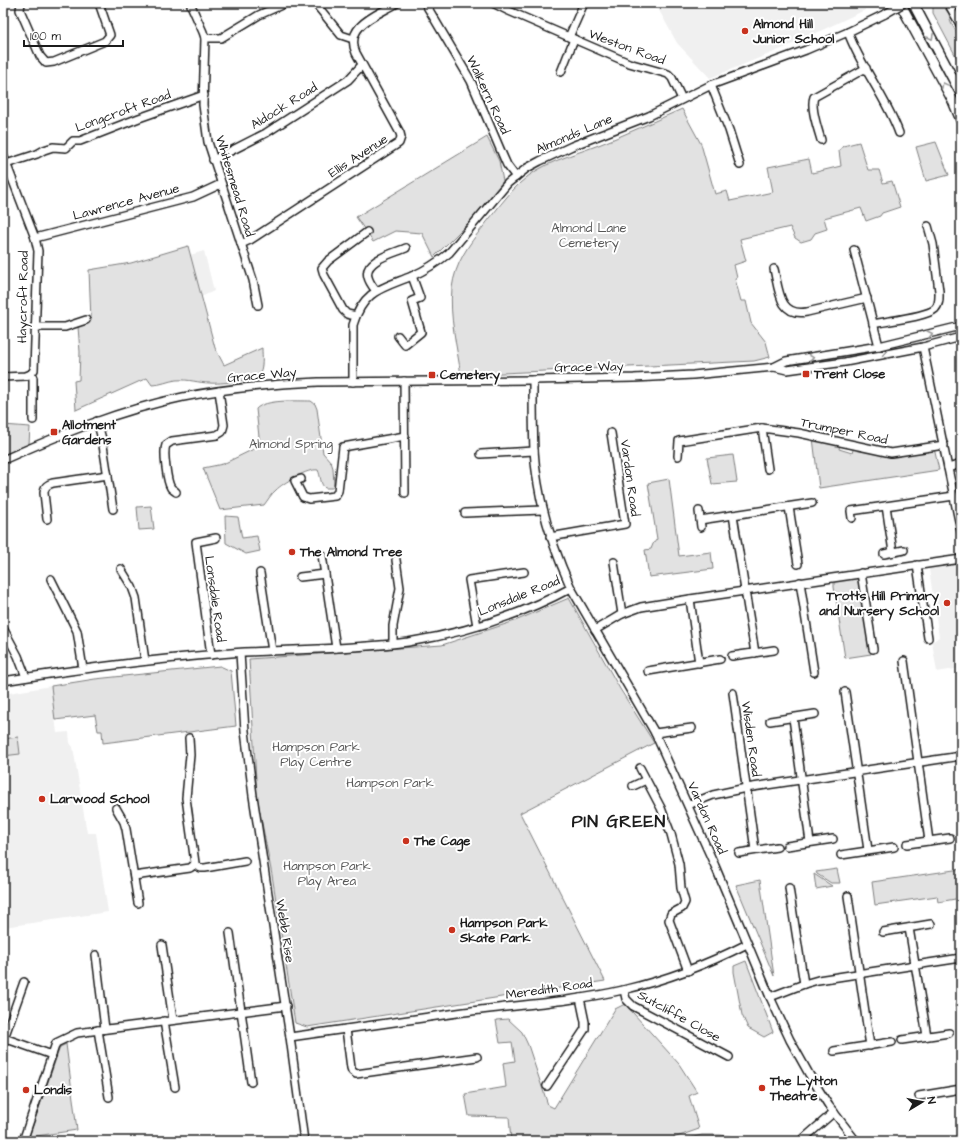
<svg xmlns="http://www.w3.org/2000/svg" width="964" height="1144" viewBox="0 0 964 1144" font-family="'Architects Daughter',sans-serif">
<style>
.built{fill:#f0f0f0}
.green{fill:#e2e2e2;stroke:#7f7f7f}
.lines{fill:none;stroke-linecap:round;stroke-linejoin:round}
.minor-casing{stroke:#1c1c1c;stroke-width:10}
.major-casing{stroke:#1c1c1c;stroke-width:12}
.minor{stroke:#fff;stroke-width:7}
.major{stroke:#fff;stroke-width:9}
.minor-bridge-casing{stroke:#1c1c1c;stroke-width:10;stroke-linecap:butt}
.minor-bridge{stroke:#fff;stroke-width:7}
.oneway{stroke:#999}
.poi-dot{fill:#c8321e;stroke:#fff;stroke-width:1.5}
.labels{text-anchor:middle;dominant-baseline:central;stroke-width:4;stroke-linejoin:round;paint-order:stroke}
.poi-label{font-size:13px;font-weight:bold;fill:#1c1c1c;stroke:#fff;text-anchor:start}
.street-label{font-size:13px;fill:#1c1c1c;stroke:#fff}
.park-label{font-size:13px;fill:#575757;stroke:#fff}
.district-label{font-size:17px;font-weight:bold;letter-spacing:1px;fill:#1c1c1c;stroke:#fff}
</style>
<rect width="100%" height="100%" fill="#fff"/>
<filter id="ink" filterUnits="userSpaceOnUse"><feTurbulence type="fractalNoise" baseFrequency=".025" numOctaves="2"/><feDisplacementMap in="SourceGraphic" scale="8" xChannelSelector="R" yChannelSelector="G"/><feConvolveMatrix kernelMatrix="1 2 1 2 8 2 1 2 1" color-interpolation-filters="sRGB"/></filter>
<g filter="url(#ink)">
<g class="built">
<path d="M655 3H864L865 6V10L784 48 710 78 677 43Z"/>
<path d="M204 251 214 291 201 297 190 255Z"/>
<path d="M961 564V668L937 672 932 642 939 637 929 569Z"/>
<path d="M51 686 57 733 69 732 70 743 73 747 87 833H96L108 912 4 927 3 694Z"/>
</g>
<g class="green">
<path d="M933 3H941L949 14 951 23 961 40V66L933 13Z"/>
<path d="M682 109 701 144 715 194 727 191 730 201 773 192 768 167 809 159 812 173 841 166 839 151 843 146 859 142 868 170H879L883 183 892 181 900 207 882 213 880 216 866 221 861 208 824 218 827 229 815 233 811 239 801 242 795 238 790 227 740 239 746 261 734 265 737 278 735 279 741 301H746L751 323 766 342 770 357 754 361 461 375C457 347 449 317 452 288 455 264 468 245 483 227 495 212 506 196 520 183 541 163 570 156 596 146 625 135 654 121 682 109Z"/>
<path d="M487 137 499 161 503 181 475 216 434 257 422 233 395 231 373 242 356 217Z"/>
<path d="M936 142 949 175 926 181 916 147Z"/>
<path d="M188 246 215 348 224 365 262 348C262 356 264 369 258 375 250 381 220 384 210 383 198 383 190 379 176 380 168 381 161 385 152 385L147 378 76 410 74 381 79 380 80 352 78 327 91 321 89 270 131 263Z"/>
<path d="M311 401 315 404 317 409 323 453 331 462 333 468 334 485 332 488H325C320 484 321 476 318 470 308 468 283 483 276 490 271 494 268 500 264 505L220 510 203 468 223 464 260 446 256 409C265 399 298 401 311 401Z"/>
<path d="M3 425 30 427 29 444 3 455Z"/>
<path d="M813 438 840 444 839 449 852 453 854 447 891 455 934 448 939 470 819 488Z"/>
<path d="M733 455 737 482 712 484 707 458Z"/>
<path d="M669 479 679 556 711 552 713 569 649 577 645 550 651 549 653 544 657 539 648 483Z"/>
<path d="M151 506 154 529 139 530 137 507Z"/>
<path d="M225 516 238 517 242 538 257 536 260 551 246 554 226 543Z"/>
<path d="M857 578 860 582 871 654 845 658 834 587V581Z"/>
<path d="M569 598 620 689 654 743 520 813 605 981 307 1027 295 1023 272 875 257 797 249 659 442 645 515 621Z"/>
<path d="M220 666 231 671 236 726 103 743 102 731H98L95 715 55 720 51 686 95 679Z"/>
<path d="M18 737 20 754 3 756V739Z"/>
<path d="M961 840V898L938 902 937 896 875 905 872 882 961 869 957 841Z"/>
<path d="M837 869 840 883H831L817 874 816 872Z"/>
<path d="M814 874 832 886 816 889Z"/>
<path d="M760 880 774 976 736 885Z"/>
<path d="M746 961 773 1032 764 1037 748 1028 742 1015 734 972V966Z"/>
<path d="M625 1004 679 1064 697 1092 689 1096 699 1129 665 1141H511L509 1117 469 1116 465 1094 506 1087 503 1063 515 1061 512 1042 500 1043 496 1020 508 1019 522 1032 528 1045 548 1105 554 1108 615 1009Z"/>
<path d="M66 1044 77 1130 29 1137 60 1047Z"/>
<path d="M702 1135H720L751 1139 749 1141H718L714 1137 710 1141H677Z"/>
</g>
<g class="lines">
<defs>
<g id="minor">
<path d="M21 3 20 10 40 56 46 63 54 62 105 41 110 35 99 3"/>
<path d="M190 3 203 32 205 38 203 105 208 142 253 280 258 305"/>
<path d="M315 3 341 35 353 39"/>
<path d="M425 3 471 81 503 156 507 165 516 177"/>
<path d="M493 3 509 11 629 63 668 74 672 78 682 99"/>
<path d="M948 3 961 26"/>
<path d="M848 32C861 68 886 97 899 133"/>
<path d="M569 37 584 3"/>
<path d="M205 38H221L259 15 286 3"/>
<path d="M561 72 574 39"/>
<path d="M711 85 729 130 740 165"/>
<path d="M821 140C818 129 810 108 814 97L866 68"/>
<path d="M3 155 35 238 38 251 34 370 31 374"/>
<path d="M213 160 266 133 348 80 362 65"/>
<path d="M3 165 37 154 44 150 53 147 66 148 73 141H80L139 118 204 95"/>
<path d="M35 238 193 197 221 184"/>
<path d="M241 244 250 240 399 143 401 137 400 133 356 53C344 25 378 15 397 3"/>
<path d="M854 250 879 346"/>
<path d="M774 269C779 290 779 317 807 312L867 298"/>
<path d="M376 291C373 287 369 282 368 277 363 260 395 253 406 248"/>
<path d="M356 316 347 314 343 310 324 275 322 268 328 261 367 232"/>
<path d="M873 324C886 321 926 317 935 309 940 304 939 297 939 291L933 244 928 226"/>
<path d="M34 327H65L86 320"/>
<path d="M398 336 405 345 421 332 412 301 420 298 412 276"/>
<path d="M923 347 961 531"/>
<path d="M774 367 787 370 845 362 923 347 961 337"/>
<path d="M31 374 33 378V420"/>
<path d="M3 377 26 376 31 374"/>
<path d="M533 380C533 404 533 427 534 450 537 499 551 544 571 588L655 733 715 866 770 997 790 1040 809 1074 829 1106 856 1141"/>
<path d="M404 381 405 493"/>
<path d="M353 382V325C363 290 383 288 412 276 426 270 438 262 449 253L508 183 527 168 540 161 572 146 649 116 711 85 806 50 848 32 885 14"/>
<path d="M97 421 102 439 113 509"/>
<path d="M762 428 768 469"/>
<path d="M481 454 534 451"/>
<path d="M678 456 679 441 762 428 799 433 891 453 944 445"/>
<path d="M3 460C61 434 120 410 183 397 228 388 273 384 318 382L533 380 634 378 693 375 774 367 786 361 879 346 961 326"/>
<path d="M948 468 961 464"/>
<path d="M301 479 295 481 303 497 309 499 335 496 338 491 343 447 405 436"/>
<path d="M176 492C174 490 173 490 171 488 167 482 163 452 166 445L172 441 217 435 222 432 224 425 219 391"/>
<path d="M886 506 893 552"/>
<path d="M789 507 798 564"/>
<path d="M699 511 701 527"/>
<path d="M465 513 543 510"/>
<path d="M733 515 755 653"/>
<path d="M852 518 851 511 954 496"/>
<path d="M47 519 44 493C44 487 48 484 53 483L108 475"/>
<path d="M700 520 812 503"/>
<path d="M550 537 625 524 611 433"/>
<path d="M884 554 904 550"/>
<path d="M322 555 336 648"/>
<path d="M614 562 622 614"/>
<path d="M917 565 928 638"/>
<path d="M121 569 132 587 136 598 145 661"/>
<path d="M260 573 272 651"/>
<path d="M861 573 873 649"/>
<path d="M300 577 325 574"/>
<path d="M51 579 77 631 83 669"/>
<path d="M800 582 814 672"/>
<path d="M690 599 699 663"/>
<path d="M477 626 469 580 524 572"/>
<path d="M3 628 18 656 26 677"/>
<path d="M595 630 622 614 641 607 690 599 961 559"/>
<path d="M393 643V626L400 588 396 560"/>
<path d="M240 653 245 731 253 796 290 1037 304 1141"/>
<path d="M211 655 196 542 216 538"/>
<path d="M732 656 774 650"/>
<path d="M904 661 929 841"/>
<path d="M648 671 720 659"/>
<path d="M3 681C79 669 154 659 231 653 290 649 349 650 408 642 464 633 521 615 571 588"/>
<path d="M845 692 868 850"/>
<path d="M733 693 755 850"/>
<path d="M793 718 810 842"/>
<path d="M770 721 815 714"/>
<path d="M655 733 692 728"/>
<path d="M640 768 661 808 671 834 679 864 681 888 685 902 682 908 671 914 669 920 688 971"/>
<path d="M633 786 646 780"/>
<path d="M688 805 713 795 746 788 961 756"/>
<path d="M116 808 124 822 126 829 138 903"/>
<path d="M960 811H961"/>
<path d="M907 844 950 838"/>
<path d="M787 846 833 839"/>
<path d="M739 853 777 847"/>
<path d="M841 855 894 847"/>
<path d="M194 865 201 868H205L245 861"/>
<path d="M134 876 190 868 194 865 195 863 186 798 190 755 189 738"/>
<path d="M789 888 804 984"/>
<path d="M848 896 870 1046"/>
<path d="M909 928 927 1036"/>
<path d="M883 932 931 924"/>
<path d="M230 933 251 1082"/>
<path d="M162 945 173 1020"/>
<path d="M96 955 105 1029"/>
<path d="M24 982 4 1038 52 1055"/>
<path d="M624 990 626 999 633 1006 729 1057"/>
<path d="M770 997 804 984 818 980 961 958"/>
<path d="M960 1006H961"/>
<path d="M164 1021 175 1087"/>
<path d="M346 1029 351 1068 352 1071 356 1074 477 1057"/>
<path d="M98 1030 109 1097"/>
<path d="M290 1037C348 1029 406 1020 464 1012 517 1005 571 1002 623 990 666 980 708 964 747 944"/>
<path d="M902 1040 949 1033"/>
<path d="M834 1051 892 1042"/>
<path d="M547 1086 585 1029V1022L580 998"/>
<path d="M919 1096 961 1089"/>
<path d="M23 1141 56 1043 77 1033 92 1031 286 1006"/>
<path d="M801 1141 834 1112"/>
</g>
<g id="major">
<path d="M900 3 953 101 961 120"/>
<path d="M913 3 961 94"/>
</g>
</defs>
<use href="#minor" class="minor-casing"/>
<use href="#major" class="major-casing"/>
<use href="#minor" class="minor"/>
<use href="#major" class="major"/>
<defs>
<path id="minor-bridge" d="M885 14 904 3"/>
</defs>
<use href="#minor-bridge" class="minor-bridge-casing"/>
<use href="#minor-bridge" class="minor-bridge"/>
</g>
<defs><path id="oneway-chevron" d="M-2-3.5L2.5 0L-2 3.5" fill="none" stroke-width="1.6" stroke-linecap="round" stroke-linejoin="round"/></defs>
<g class="oneway">
<use href="#oneway-chevron" transform="translate(931 37) rotate(62)"/>
<use href="#oneway-chevron" transform="translate(944 85) rotate(-118)"/>
<use href="#oneway-chevron" transform="translate(930 334) rotate(-14)"/>
<use href="#oneway-chevron" transform="translate(885 355) rotate(169)"/>
<use href="#oneway-chevron" transform="translate(811 358) rotate(-8)"/>
</g>
</g>
<g class="poi-dot">
<circle cx="745" cy="31" r="4"/>
<rect x="802" y="370" width="8" height="8" rx="2"/>
<rect x="428" y="371" width="8" height="8" rx="2"/>
<rect x="50" y="428" width="8" height="8" rx="2"/>
<circle cx="292" cy="552" r="4"/>
<circle cx="947" cy="603" r="4"/>
<circle cx="42" cy="799" r="4"/>
<circle cx="406" cy="841" r="4"/>
<circle cx="452" cy="930" r="4"/>
<circle cx="762" cy="1088" r="4"/>
<circle cx="26" cy="1090" r="4"/>
</g>
<g class="labels">
<g class="poi-label">
<text x="753" y="24">Almond Hill<tspan x="753" dy="15">Junior School</tspan></text>
<text x="814" y="374">Trent Close</text>
<text x="440" y="375">Cemetery</text>
<text x="62" y="425">Allotment<tspan x="62" dy="15">Gardens</tspan></text>
<text x="300" y="552">The Almond Tree</text>
<text x="939" y="596" text-anchor="end">Trotts Hill Primary<tspan x="939" dy="15">and Nursery School</tspan></text>
<text x="50" y="799">Larwood School</text>
<text x="414" y="841">The Cage</text>
<text x="460" y="923">Hampson Park<tspan x="460" dy="15">Skate Park</tspan></text>
<text x="770" y="1081">The Lytton<tspan x="770" dy="15">Theatre</tspan></text>
<text x="34" y="1090">Londis</text>
</g>
<g class="street-label">
<text transform="translate(627 47) rotate(20)">Weston Road</text>
<text transform="translate(488 95) rotate(65)">Walkern Road</text>
<text transform="translate(284 106) rotate(-32)">Aldock Road</text>
<text transform="translate(123 111) rotate(-20)">Longcroft Road</text>
<text transform="translate(574 134) rotate(-23)">Almonds Lane</text>
<text transform="translate(358 156) rotate(-33)">Ellis Avenue</text>
<text transform="translate(235 186) rotate(73)">Whitesmead Road</text>
<text transform="translate(126 202) rotate(-15)">Lawrence Avenue</text>
<text transform="translate(23 297) rotate(-89)">Haycroft Road</text>
<text transform="translate(589 367) rotate(-1)">Grace Way</text>
<text transform="translate(262 375) rotate(-5)">Grace Way</text>
<text transform="translate(844 431) rotate(12)">Trumper Road</text>
<text transform="translate(630 478) rotate(82)">Vardon Road</text>
<text transform="translate(519 596) rotate(-22)">Lonsdale Road</text>
<text transform="translate(215 599) rotate(82)">Lonsdale Road</text>
<text transform="translate(751 739) rotate(82)">Wisden Road</text>
<text transform="translate(707 818) rotate(66)">Vardon Road</text>
<text transform="translate(285 931) rotate(81)">Webb Rise</text>
<text transform="translate(549 989) rotate(-8)">Meredith Road</text>
<text transform="translate(679 1016) rotate(29)">Sutcliffe Close</text>
</g>
<g class="park-label">
<text x="589" y="228">Almond Lane<tspan x="589" dy="15">Cemetery</tspan></text>
<text x="291" y="444">Almond Spring</text>
<text x="316" y="747">Hampson Park<tspan x="316" dy="15">Play Centre</tspan></text>
<text x="390" y="783">Hampson Park</text>
<text x="327" y="866">Hampson Park<tspan x="327" dy="15">Play Area</tspan></text>
</g>
<g class="district-label">
<text x="619" y="822">PIN GREEN</text>
</g>
</g>
<rect width="964" height="1144" fill="none" stroke="#fff" stroke-width="16"/>
<rect x="8" y="8" width="948" height="1128" fill="none" stroke="#1c1c1c" stroke-width="1.5" filter="url(#ink)"/>
<g transform="translate(922 1102) rotate(80)" stroke="#ffffff" stroke-width="3" paint-order="stroke">
<path d="M0-3L7 15L0 10L-7 15Z" fill="#1c1c1c"/>
<text y="-6" font-size="11" font-weight="bold" text-anchor="middle" fill="#1c1c1c">N</text>
</g>
<path d="M24 40v6h99v-6" fill="none" stroke="#1c1c1c" stroke-width="2"/>
<text x="30" y="40" font-size="12" fill="#1c1c1c" stroke="#ffffff" stroke-width="3" paint-order="stroke">100 m</text>
</svg>
